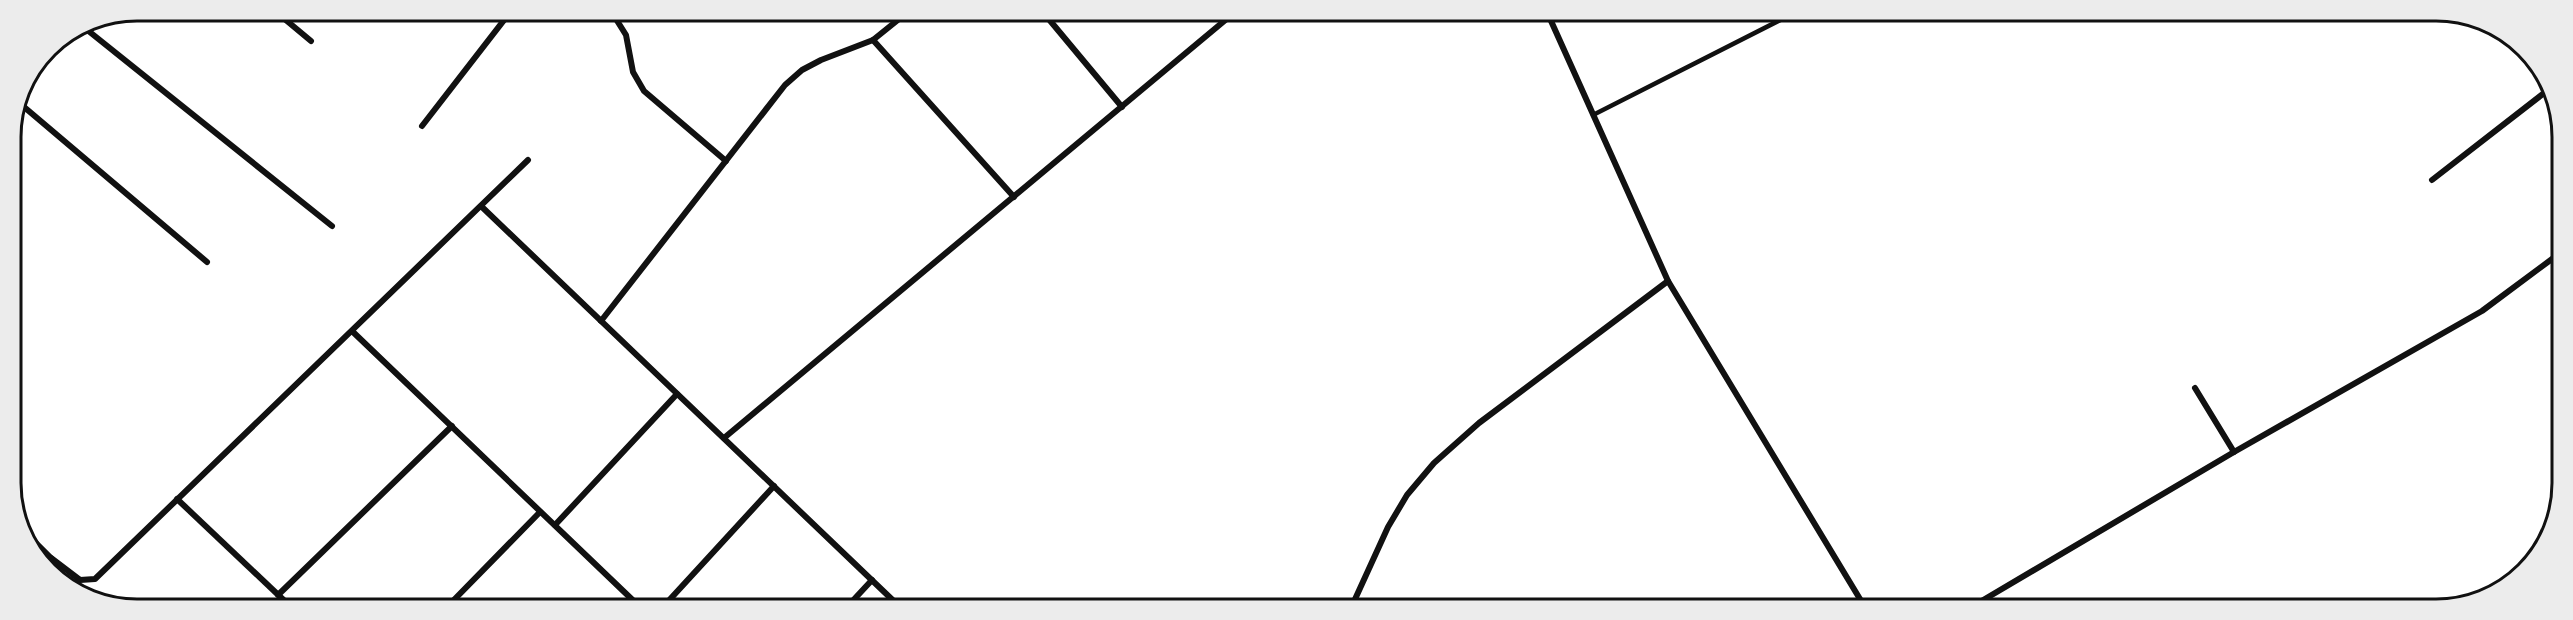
<svg xmlns="http://www.w3.org/2000/svg" width="2573" height="620" viewBox="0 0 2573 620" font-family="'Crimson Pro',serif">
<style>
.lines{fill:none;stroke-linecap:round;stroke-linejoin:round}
.service{stroke:#111;stroke-width:4.5}
.minor{stroke:#111;stroke-width:6}
.rim{fill:none;stroke:#111;stroke-width:3}
</style>
<rect width="100%" height="100%" fill="#fff"/>
<g class="lines">
<path class="service" d="M1593 115 1796 12"/>
<g class="minor">
<path d="M275 11 311 41"/>
<path d="M611 11 626 35 633 72 644 91 726 161"/>
<path d="M1042 11 1122 107"/>
<path d="M1547 12 1668 281 1866 609"/>
<path d="M81 25 332 226"/>
<path d="M873 40 1014 197"/>
<path d="M17 101 207 262"/>
<path d="M422 126 511 11"/>
<path d="M2432 180 2548 90"/>
<path d="M482 207 901 608"/>
<path d="M601 321 785 85 802 70 821 60 873 40 909 11"/>
<path d="M353 332 641 608"/>
<path d="M2195 388 2234 452"/>
<path d="M724 438 1235 12"/>
<path d="M177 499 291 607"/>
<path d="M555 525 677 394"/>
<path d="M25 532 51 558 80 580 95 579 528 160"/>
<path d="M44 567 51 558"/>
<path d="M278 595 452 426"/>
<path d="M447 607 540 512"/>
<path d="M662 608 774 486"/>
<path d="M846 608 872 580"/>
<path d="M1351 608 1388 527 1407 495 1434 463 1479 423 1668 281"/>
<path d="M1968 609 2234 452 2482 311 2560 253"/>
</g>
</g>
<path d="M0 0H2573V620H0ZM137 21H2436A116 116 0 0 1 2552 137V483A116 116 0 0 1 2436 599H137A116 116 0 0 1 21 483V137A116 116 0 0 1 137 21Z" fill="#ececec" fill-rule="evenodd"/>
<path class="rim" d="M137 21H2436A116 116 0 0 1 2552 137V483A116 116 0 0 1 2436 599H137A116 116 0 0 1 21 483V137A116 116 0 0 1 137 21Z"/>
</svg>
